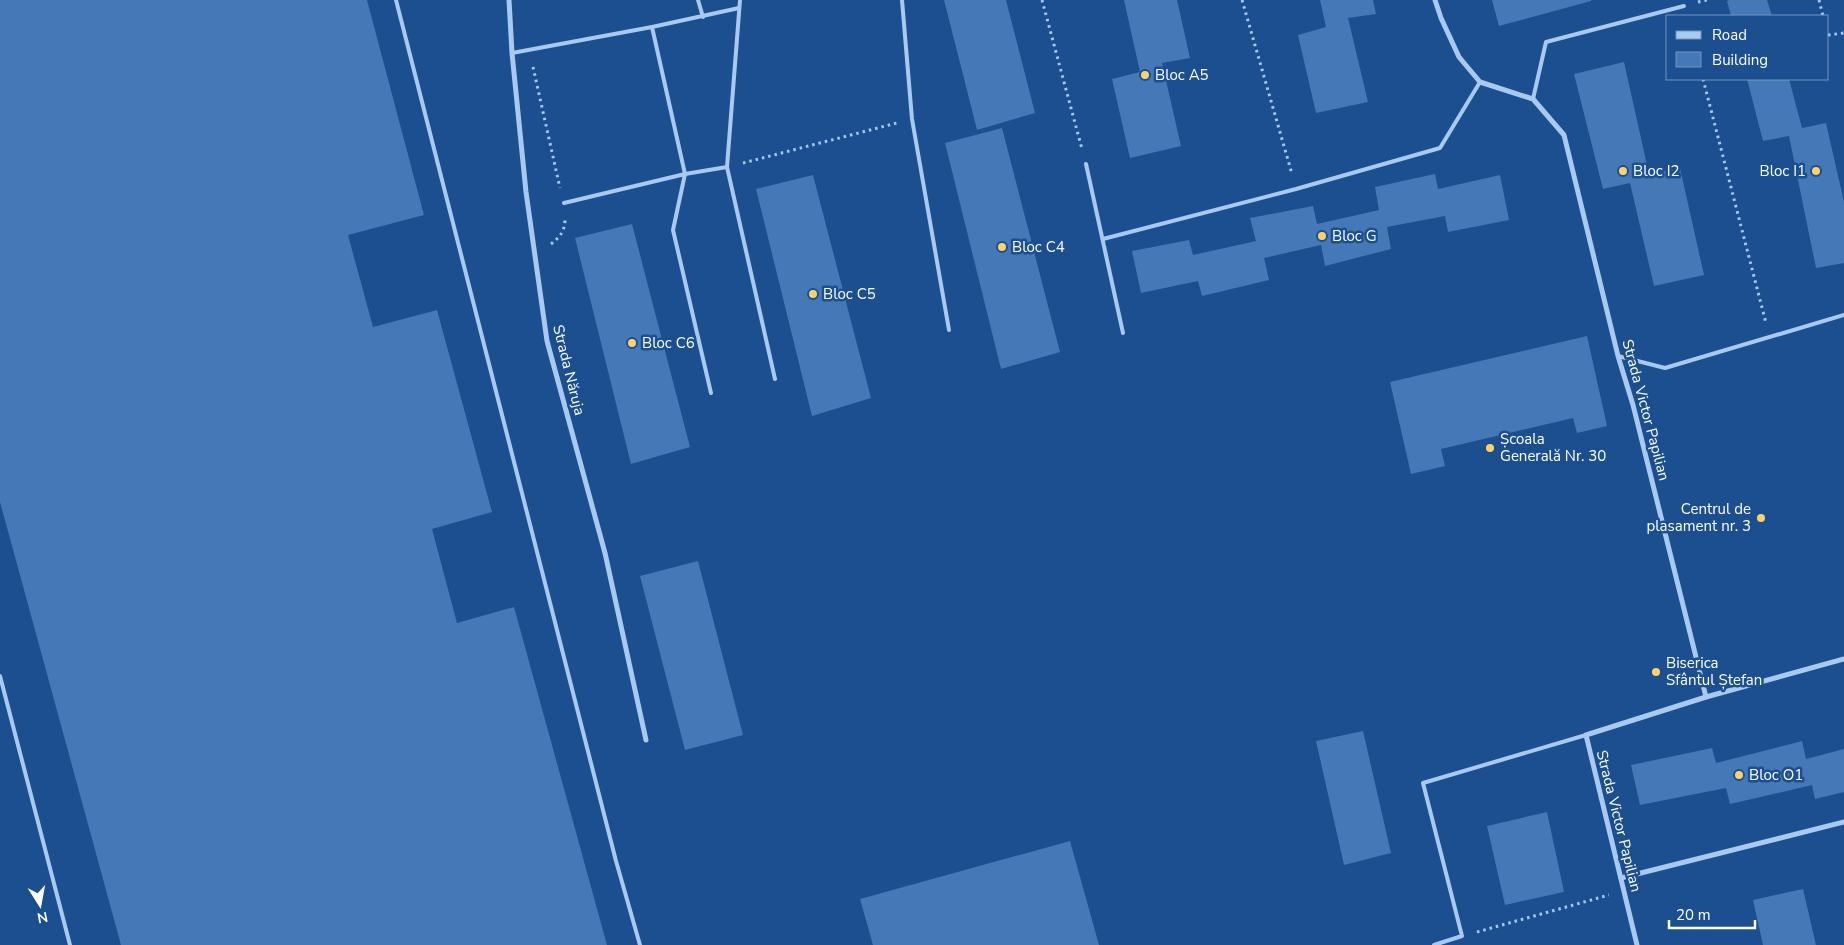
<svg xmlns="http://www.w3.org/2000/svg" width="1844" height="945" viewBox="0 0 1844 945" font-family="'Nunito Sans',sans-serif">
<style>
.building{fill:#4478b7}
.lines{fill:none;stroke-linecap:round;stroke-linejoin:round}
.path{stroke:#a9c9ee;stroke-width:3;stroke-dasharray:2.5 4;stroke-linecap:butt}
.service{stroke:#a9c9ee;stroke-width:4}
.minor{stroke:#a9c9ee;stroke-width:5}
.poi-dot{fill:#ffd166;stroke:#1b4f8f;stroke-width:2}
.labels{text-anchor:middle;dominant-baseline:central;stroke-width:5;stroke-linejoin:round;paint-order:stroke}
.poi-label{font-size:15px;fill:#fff;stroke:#1b4f8f;text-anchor:start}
.street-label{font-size:15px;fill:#fff;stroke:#1b4f8f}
</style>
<rect width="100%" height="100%" fill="#1b4f8f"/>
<g class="building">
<path d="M0 0H367L424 215 348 235 373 327 437 310 492 512 432 529 457 623 514 607 607 945H121L0 502Z"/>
<path d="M944 0H1006L1035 113 977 130Z"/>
<path d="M1124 0H1177L1190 58 1162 63 1181 146 1130 158 1112 79 1140 72Z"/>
<path d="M1320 0H1373L1376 14 1348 18 1368 102 1316 113 1298 35 1326 27Z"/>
<path d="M1492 0H1591V1L1499 26Z"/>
<path d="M1729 0H1767L1772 16H1731L1727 1Z"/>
<path d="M1624 62 1649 174 1680 168 1704 275 1654 286 1630 183 1603 189 1574 74Z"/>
<path d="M1747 79H1789L1802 128 1826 123 1844 202V263L1816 268 1789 136 1763 141Z"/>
<path d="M1002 128 1060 352 1001 369 945 143Z"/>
<path d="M1435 174 1438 189 1500 175 1509 220 1448 232 1445 216 1387 227 1391 249 1325 266 1321 245 1264 258 1269 280 1202 296 1198 281 1141 293 1132 251 1189 240 1193 255 1256 241 1250 218 1313 206 1317 224 1379 210 1375 187Z"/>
<path d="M813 175 871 398 812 416 756 189Z"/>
<path d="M632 224 690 447 631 464 575 238Z"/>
<path d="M1587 336 1607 426 1577 433 1573 418 1441 449 1445 466 1411 474 1390 382Z"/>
<path d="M698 561 743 735 685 750 640 576Z"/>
<path d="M1363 731 1391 853 1344 865 1316 741Z"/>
<path d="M1802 741 1806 759 1844 749V792L1815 799 1812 785 1730 804 1726 788 1640 805 1631 765 1712 748 1716 763Z"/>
<path d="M1547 812 1564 892 1505 905 1487 826Z"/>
<path d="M1070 841 1099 945H873L860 899Z"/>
<path d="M1803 889 1816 945H1763L1753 900Z"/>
</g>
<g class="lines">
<g class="path">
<path d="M1042 0 1082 149"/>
<path d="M1242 0 1292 174"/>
<path d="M1819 0 1823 16"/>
<path d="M1698 2 1707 0"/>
<path d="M1828 35 1844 33"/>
<path d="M533 67 560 188"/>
<path d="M1703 79 1766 323"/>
<path d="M743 163 897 123"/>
<path d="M551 244C560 237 565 231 565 219"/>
<path d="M1477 932 1609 895"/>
</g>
<g class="service">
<path d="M396 0 616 861 640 945"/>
<path d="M698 0 703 17"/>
<path d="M902 0 912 119 949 330"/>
<path d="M652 27 739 8"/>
<path d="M512 53 652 27 685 174 727 167 740 0"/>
<path d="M1533 99 1546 42 1684 6"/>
<path d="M1086 164 1123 333"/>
<path d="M727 167 775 379"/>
<path d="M564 203 685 174 673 230 711 393"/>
<path d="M1103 239 1296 189 1440 148 1480 82"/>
<path d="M1618 356 1665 368 1844 315"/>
<path d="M0 676 70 945"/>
<path d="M1434 945 1462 936 1423 783 1586 735"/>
</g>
<g class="minor">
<path d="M509 0 512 53 526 192 547 341 605 553 646 740"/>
<path d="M1435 0 1441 18 1459 57 1480 82 1533 99 1564 135 1618 356 1633 405 1706 697 1586 735 1637 945"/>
<path d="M1706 697 1844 659"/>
<path d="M1621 878 1844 822"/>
</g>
</g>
<g class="poi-dot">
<circle cx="1145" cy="75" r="5"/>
<circle cx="1623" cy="171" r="5"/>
<circle cx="1816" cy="171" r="5"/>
<circle cx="1322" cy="236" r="5"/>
<circle cx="1002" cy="247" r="5"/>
<circle cx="813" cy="294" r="5"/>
<circle cx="632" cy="343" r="5"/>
<circle cx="1490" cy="448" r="5"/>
<circle cx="1761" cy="518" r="5"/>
<circle cx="1656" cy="672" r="5"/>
<circle cx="1739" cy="775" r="5"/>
</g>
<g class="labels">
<g class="poi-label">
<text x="1155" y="75">Bloc A5</text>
<text x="1633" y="171">Bloc I2</text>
<text x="1806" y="171" text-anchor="end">Bloc I1</text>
<text x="1332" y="236">Bloc G</text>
<text x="1012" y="247">Bloc C4</text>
<text x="823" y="294">Bloc C5</text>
<text x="642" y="343">Bloc C6</text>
<text x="1500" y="439">Școala<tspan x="1500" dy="17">Generală Nr. 30</tspan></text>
<text x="1751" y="509" text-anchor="end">Centrul de<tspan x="1751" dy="17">plasament nr. 3</tspan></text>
<text x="1666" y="663">Biserica<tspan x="1666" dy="17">Sfântul Ștefan</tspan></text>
<text x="1749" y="775">Bloc O1</text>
</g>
<g class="street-label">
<text transform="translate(569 370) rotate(76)">Strada Năruja</text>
<text transform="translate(1646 410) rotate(75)">Strada Victor Papilian</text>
<text transform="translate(1619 821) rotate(76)">Strada Victor Papilian</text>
</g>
</g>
<rect x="1666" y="15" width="162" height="65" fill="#1b4f8f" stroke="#7695bc"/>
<rect x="1676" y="31" width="25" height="8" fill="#a9c9ee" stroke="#7695bc"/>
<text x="1712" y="40" font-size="15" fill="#ffffff">Road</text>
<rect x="1676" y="52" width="25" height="15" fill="#4478b7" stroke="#7695bc"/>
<text x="1712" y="65" font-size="15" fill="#ffffff">Building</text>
<g transform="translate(40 905) rotate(169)" stroke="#1b4f8f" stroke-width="4" paint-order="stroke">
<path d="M0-4L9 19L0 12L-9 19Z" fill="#ffffff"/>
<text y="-8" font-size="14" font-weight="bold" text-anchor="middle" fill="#ffffff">N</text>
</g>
<path d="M1669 920v8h86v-8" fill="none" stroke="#ffffff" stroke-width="2.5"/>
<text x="1676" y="920" font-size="15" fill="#ffffff" stroke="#1b4f8f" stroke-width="4" paint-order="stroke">20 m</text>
</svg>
